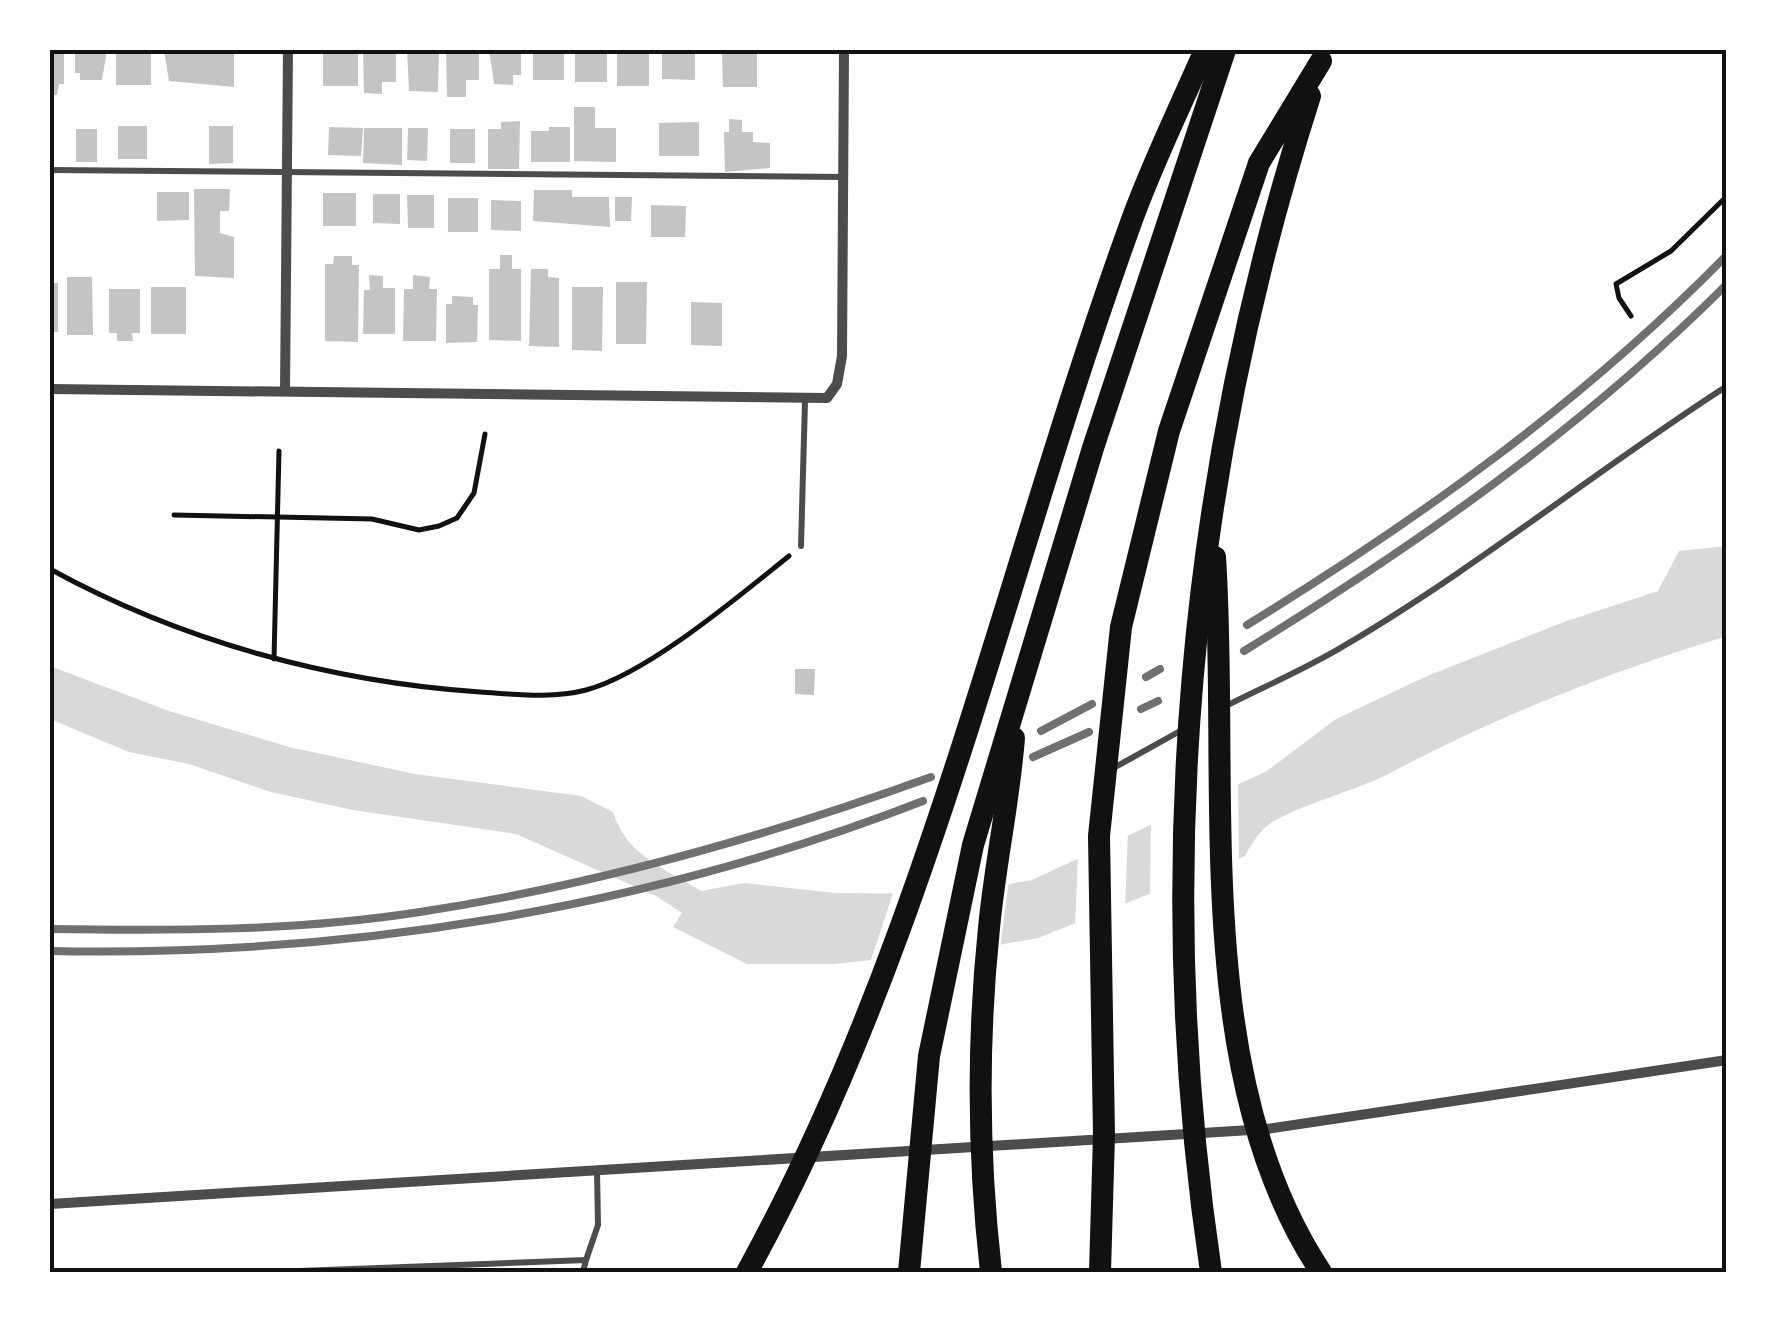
<svg xmlns="http://www.w3.org/2000/svg" width="1777" height="1322" viewBox="0 0 1777 1322" font-family="'Fira Sans',sans-serif">
<style>
.water{fill:#d9d9d9}
.pier{fill:#fff}
.building{fill:#c4c4c4}
.lines{fill:none;stroke-linecap:round;stroke-linejoin:round}
.path{stroke:#111;stroke-width:5}
.service{stroke:#4c4c4c;stroke-width:6}
.minor{stroke:#4c4c4c;stroke-width:10}
.motorway{stroke:#111;stroke-width:22}
.rail{stroke:#707070;stroke-width:8}
.neatline{fill:none;stroke:#111;stroke-width:4}
</style>
<rect width="100%" height="100%" fill="#fff"/>
<path class="water" d="M1727 546V636C1613 671 1499 715 1394 771 1357 791 1312 800 1274 821 1260 829 1253 842 1245 856L1038 938 970 950 833 964H747L673 927 682 913 656 896 516 834 353 810 271 792 189 764 129 752 50 719V666L169 711 289 747 415 774 581 796 613 812C626 855 664 868 701 891L744 883 835 893 954 894 1032 880 1267 771 1336 719 1427 676 1564 622 1658 591 1679 551Z"/>
<g class="pier">
<path d="M1238 779 1239 863 1150 898 1151 819Z"/>
<path d="M1128 830 1125 908 1075 928 1078 853Z"/>
<path d="M1009 879 1000 949 869 966 894 890 954 889Z"/>
</g>
<g class="building">
<path d="M50 50H64V84H59L57 95H50Z"/>
<path d="M75 50H107L102 80H80V73H75Z"/>
<rect x="116" y="50" width="35" height="35"/>
<path d="M164 50H234V87L169 81Z"/>
<rect x="323" y="50" width="35" height="36"/>
<path d="M363 50H396V82H382V94L364 93Z"/>
<path d="M407 50H439L438 92 409 91Z"/>
<path d="M446 50H479V80H466V97H447Z"/>
<path d="M489 50H521V75H513V85L494 84Z"/>
<rect x="533" y="50" width="31" height="30"/>
<rect x="575" y="50" width="32" height="32"/>
<rect x="617" y="50" width="32" height="36"/>
<path d="M662 50H695V80L662 79Z"/>
<path d="M722 50H757V87H723Z"/>
<path d="M574 107H595V128H616V162L574 161Z"/>
<path d="M729 119 742 120V132H753V142L770 143V168L725 172 724 132H729Z"/>
<path d="M520 121 519 169H488V129H501V122Z"/>
<path d="M699 122V156H659V123Z"/>
<rect x="118" y="126" width="29" height="33"/>
<path d="M209 126H233V163L209 164Z"/>
<path d="M329 127 363 128 361 156 328 155Z"/>
<path d="M549 127H570V162H531V131H549Z"/>
<path d="M364 128H402V165L363 163Z"/>
<path d="M408 128H428L427 161 407 160Z"/>
<rect x="76" y="129" width="21" height="33"/>
<rect x="450" y="129" width="25" height="34"/>
<path d="M194 189H230L229 211H220V233L234 237V278L195 276Z"/>
<path d="M534 190H572V197H609L610 227 533 221Z"/>
<path d="M157 192H189V220L157 221Z"/>
<rect x="323" y="193" width="33" height="33"/>
<path d="M373 194H400V224L373 223Z"/>
<path d="M407 195H434V228H408Z"/>
<path d="M615 197H632L631 221H615Z"/>
<rect x="448" y="198" width="30" height="34"/>
<path d="M491 200 521 201V231L491 230Z"/>
<path d="M651 205 686 206 685 237H651Z"/>
<path d="M500 255H512V269H521V341L489 340V269H500Z"/>
<path d="M334 256H352V265H359L358 342 325 341V264H333Z"/>
<path d="M531 269H548V277L559 278V347L529 346Z"/>
<path d="M369 275 383 276V288H395V334H363L364 290H370Z"/>
<path d="M413 275 430 277 429 289H437L436 341H403L404 289H413Z"/>
<path d="M67 277H92L93 335H67Z"/>
<path d="M616 282H647L646 344H616Z"/>
<rect x="50" y="283" width="8" height="49"/>
<rect x="151" y="287" width="35" height="47"/>
<path d="M572 287H603L602 351 572 350Z"/>
<path d="M109 289H140V333H132L133 341H117V333H109Z"/>
<path d="M452 296 473 297V305H478L477 342 446 343V304H452Z"/>
<path d="M691 302 722 303V346L691 345Z"/>
<path d="M795 669H815L814 695 795 694Z"/>
</g>
<g class="lines">
<g class="path">
<path d="M1631 316 1619 298 1616 284 1671 251 1727 196"/>
<path d="M174 515 372 519 419 530 439 526 457 518 474 493 485 434"/>
<path d="M50 569C181 641 331 682 480 692 514 694 552 699 586 690 647 674 739 596 789 556"/>
<path d="M274 659 279 451"/>
</g>
<g class="service">
<path d="M50 170 844 177"/>
<path d="M801 546 805 401"/>
<path d="M1224 707C1265 686 1308 668 1347 644 1479 566 1598 469 1727 386"/>
<path d="M1110 770 1182 730"/>
<path d="M586 1260 598 1225 597 1170"/>
<path d="M273 1272 586 1260 583 1272"/>
</g>
<g class="minor">
<path d="M50 389 827 398 837 384 842 356 844 50"/>
<path d="M285 391 288 50"/>
<path d="M50 1204 1267 1129 1727 1060"/>
</g>
<g class="motorway">
<path d="M1215 557C1230 784 1189 1074 1321 1272"/>
<path d="M747 1272C929 942 1005 568 1133 217 1154 160 1181 105 1205 50"/>
<path d="M909 1272 929 1056 973 845 1093 448 1225 50"/>
<path d="M991 1272C978 1157 977 1043 989 928 995 864 1009 802 1014 738"/>
<path d="M1100 1272 1104 1135 1099 836 1121 627 1169 431 1259 163 1321 61"/>
<path d="M1211 1272C1152 876 1188 477 1310 96"/>
</g>
<g class="rail">
<path d="M1247 625C1421 518 1584 401 1727 255"/>
<path d="M1244 651C1418 544 1582 429 1727 284"/>
<path d="M1146 677 1160 669"/>
<path d="M1141 709 1158 701"/>
<path d="M1041 731 1092 704"/>
<path d="M1033 757 1089 732"/>
<path d="M50 929C173 931 298 931 420 912 596 885 765 837 931 777"/>
<path d="M50 951C347 957 646 909 923 801"/>
</g>
</g>
<rect width="1777" height="1322" fill="none" stroke="#ffffff" stroke-width="105"/>
<rect x="52" y="52" width="1672" height="1218" class="neatline"/>
</svg>
